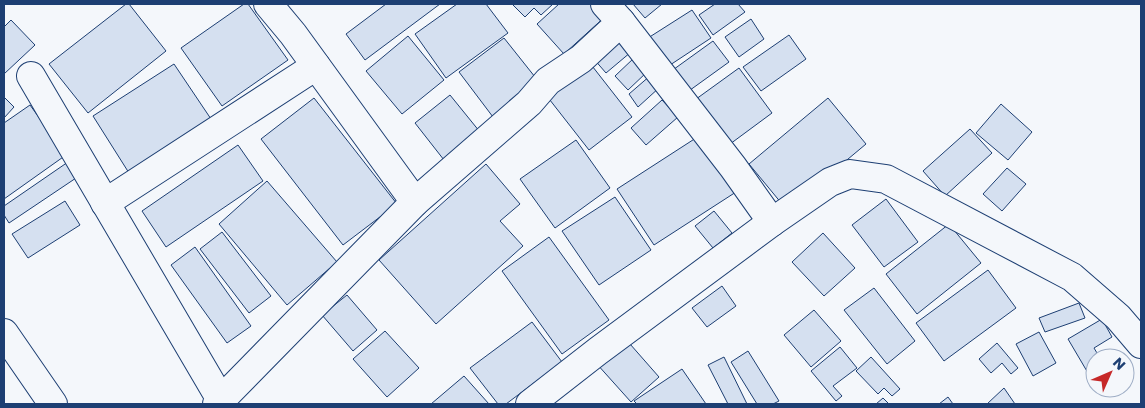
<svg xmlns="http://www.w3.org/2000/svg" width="1145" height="408" viewBox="0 0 1145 408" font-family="Poppins,sans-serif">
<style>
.building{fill:#d5e0f0;stroke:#1d3f73}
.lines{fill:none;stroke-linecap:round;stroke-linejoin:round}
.minor-casing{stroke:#1d3f73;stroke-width:30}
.minor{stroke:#f4f7fb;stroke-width:28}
</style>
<rect width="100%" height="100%" fill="#f4f7fb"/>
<g class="building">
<path d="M126 4H129L166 51 88 113 49 64Z"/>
<path d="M244 4H248L288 60 222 106 181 48Z"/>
<path d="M386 4H440L365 60 346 34Z"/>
<path d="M457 4H486L508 33 446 78 415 34Z"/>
<path d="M512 4H553L541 15 534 8 525 17Z"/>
<path d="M559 4H599L608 14 564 54 537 24Z"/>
<path d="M633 4H662L645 18Z"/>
<path d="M715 4H738L745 12 713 35 699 15Z"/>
<path d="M692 10 711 38 667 67 648 38Z"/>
<path d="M751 19 764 39 739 57 725 37Z"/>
<path d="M11 20 35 45 4 74V27Z"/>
<path d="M789 35 806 59 761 91 743 67Z"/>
<path d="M408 36 444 80 402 114 366 71Z"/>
<path d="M618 36 631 52 606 73 593 58Z"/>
<path d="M504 38 539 82 493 117 459 72Z"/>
<path d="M713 41 729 62 686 93 670 72Z"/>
<path d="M634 58 647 72 628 90 615 76Z"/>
<path d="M589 62 632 117 589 150 546 95Z"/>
<path d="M174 64 211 119 129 173 93 116Z"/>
<path d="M739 68 772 113 726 147 692 102Z"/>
<path d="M651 75 660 87 638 107 629 94Z"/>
<path d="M450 95 480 132 444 160 415 123Z"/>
<path d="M4 97 14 107 4 118Z"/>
<path d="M314 98 397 204 343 245 261 139Z"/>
<path d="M828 98 866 144 787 210 749 164Z"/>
<path d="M662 100 678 117 646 145 631 128Z"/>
<path d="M1001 104 1032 132 1008 160 976 133Z"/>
<path d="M30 105 66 155 4 199V123Z"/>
<path d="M970 129 992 153 945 196 923 171Z"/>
<path d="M699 136 736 192 654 245 617 189Z"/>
<path d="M576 140 610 188 555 228 520 179Z"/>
<path d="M238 145 263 181 166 247 142 211Z"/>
<path d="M68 162 82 174 9 223 4 215V206Z"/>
<path d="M486 164 520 204 500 221 523 246 436 324 379 260Z"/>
<path d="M1007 168 1026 184 1002 211 983 194Z"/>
<path d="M267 181 337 262 287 305 219 224Z"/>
<path d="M615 197 651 250 599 285 562 231Z"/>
<path d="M886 199 918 242 884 267 852 225Z"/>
<path d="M65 201 80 225 28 258 12 234Z"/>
<path d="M714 211 732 233 713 248 695 226Z"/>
<path d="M949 224 981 263 917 314 886 274Z"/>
<path d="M222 232 271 296 249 313 200 249Z"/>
<path d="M823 233 855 268 824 296 792 262Z"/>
<path d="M549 237 609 320 562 354 502 271Z"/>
<path d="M195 247 251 326 227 343 171 265Z"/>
<path d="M988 270 1016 308 944 361 916 323Z"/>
<path d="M722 286 736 306 707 327 692 308Z"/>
<path d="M874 288 915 341 887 364 844 310Z"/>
<path d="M347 295 377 330 353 351 322 315Z"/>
<path d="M1079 303 1085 318 1045 332 1039 318Z"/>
<path d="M814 310 841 341 811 367 784 335Z"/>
<path d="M1102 319 1112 337 1094 348 1100 358H1095V369L1088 373 1068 339Z"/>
<path d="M532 322 562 362 506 404H498L470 368Z"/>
<path d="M385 331 419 368 387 397 353 359Z"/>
<path d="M1039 332 1056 363 1033 376 1016 344Z"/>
<path d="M997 343 1018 368 1011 374 1002 363 991 373 979 359Z"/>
<path d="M630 344 659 377 631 402 596 363Z"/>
<path d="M840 347 857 368 833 386 842 396 836 401 811 371Z"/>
<path d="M748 351 779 401 773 404H757L731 362Z"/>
<path d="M724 357 747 404H728L708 365Z"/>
<path d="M871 357 900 389 892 396 884 388 878 394 856 371Z"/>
<path d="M682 369 706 404H637L634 401Z"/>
<path d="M464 376 489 404H431Z"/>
<path d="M1004 388 1015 404H987Z"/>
<path d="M948 397 953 404H939Z"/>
<path d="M883 398 889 404H876Z"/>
</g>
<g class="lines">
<defs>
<g id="minor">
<path d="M268 4 293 34 415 202 529 103 548 81 581 59 621 22 605 4"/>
<path d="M621 22 733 167 772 222"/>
<path d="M31 76 221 400"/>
<path d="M105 203 316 66"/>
<path d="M4 333 53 404"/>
<path d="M217 404 415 202"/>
<path d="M530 404 598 351 772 222 830 182 850 174 886 179 1072 277 1118 317 1141 344"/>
</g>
</defs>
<use href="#minor" class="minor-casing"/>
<use href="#minor" class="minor"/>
</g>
<rect width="1145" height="408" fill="none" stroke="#1d3f73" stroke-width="10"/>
<g transform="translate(1110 373) rotate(45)"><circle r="24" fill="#f4f7fb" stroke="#9eadc5"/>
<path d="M0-4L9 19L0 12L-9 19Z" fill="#c62828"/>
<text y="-8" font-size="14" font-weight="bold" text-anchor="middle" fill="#1d3f73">N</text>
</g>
</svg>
